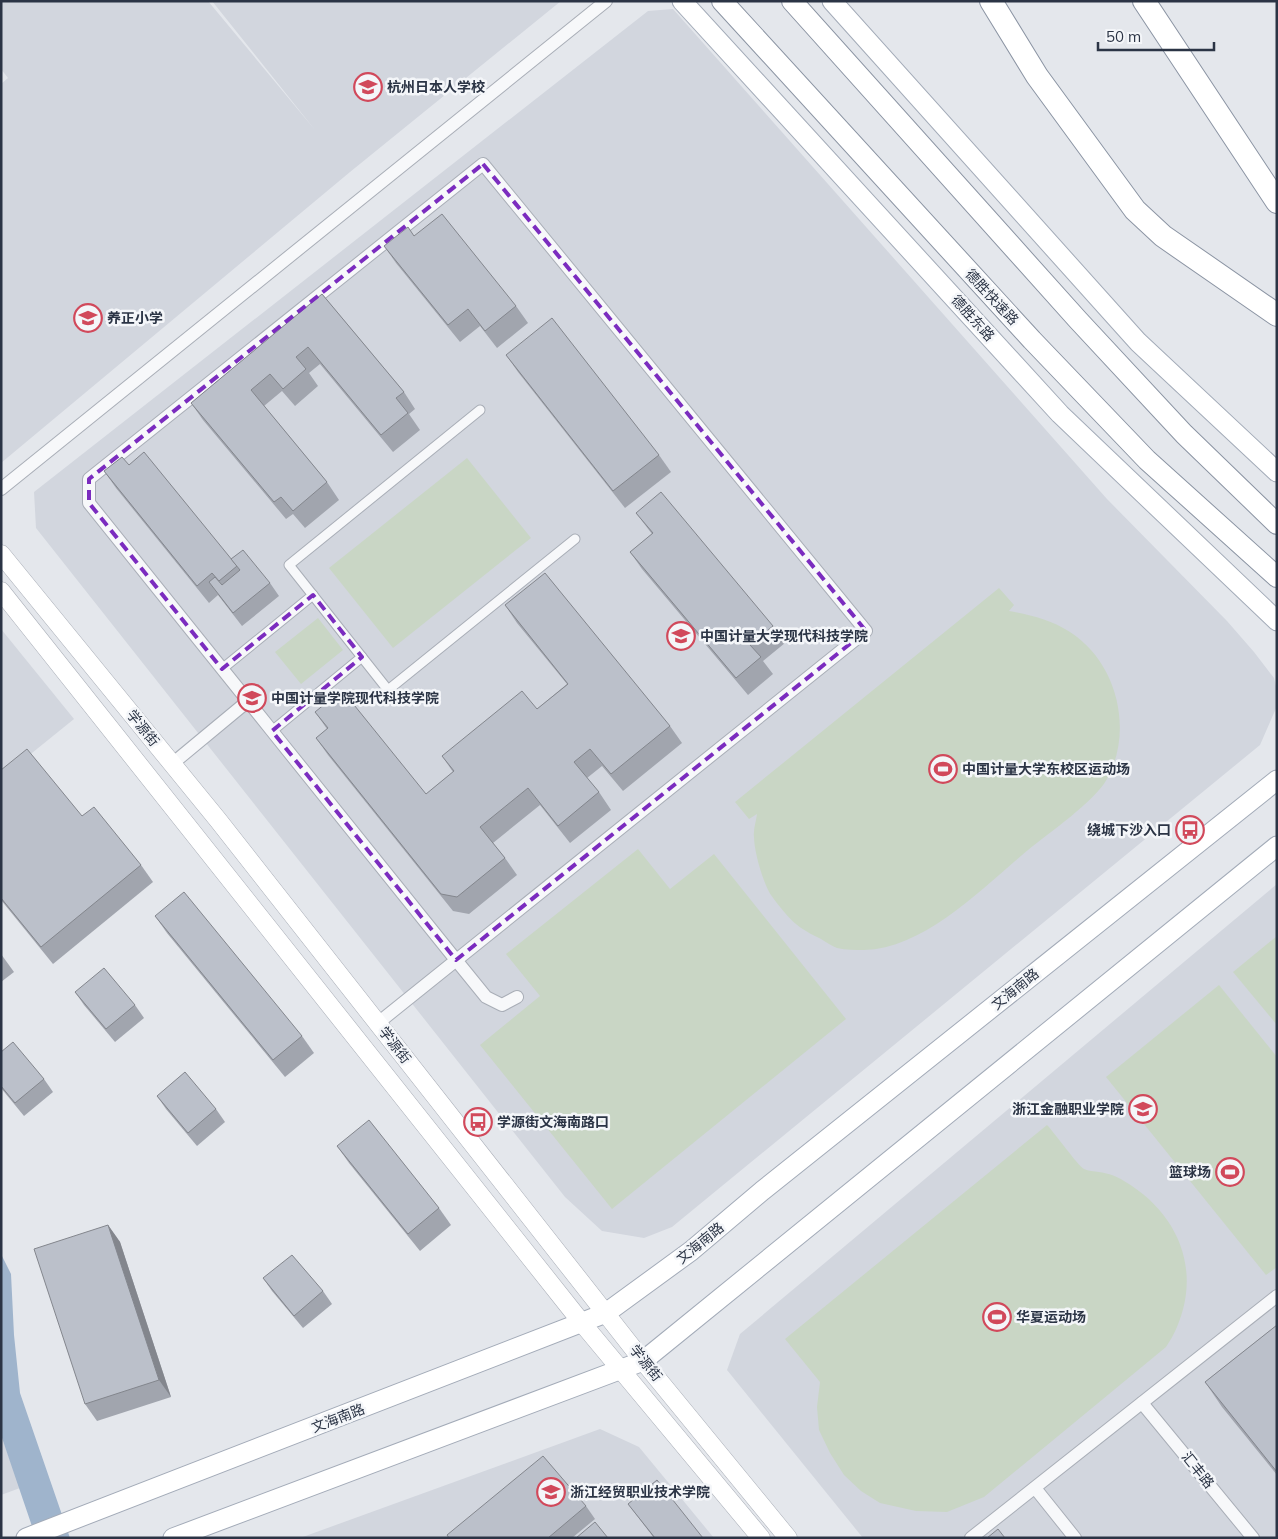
<svg xmlns="http://www.w3.org/2000/svg" width="1278" height="1539" viewBox="0 0 1278 1539" font-family="Mulish,'Noto Sans SC',sans-serif">
<style>
.built{fill:#d2d6de}
.green{fill:#c9d6c5}
.water{fill:#9fb4cc}
.lines{fill:none;stroke-linecap:round;stroke-linejoin:round}
.pedestrian-casing{stroke:#a9aeb7;stroke-width:11}
.minor-casing{stroke:#a9aeb7;stroke-width:14}
.secondary-casing{stroke:#a9aeb7;stroke-width:19}
.primary-casing{stroke:#a3abb8;stroke-width:21}
.trunk-casing{stroke:#8b94a3;stroke-width:22}
.motorway-casing{stroke:#8b94a3;stroke-width:24}
.pedestrian{stroke:#f7f8fa;stroke-width:9}
.minor{stroke:#f7f8fa;stroke-width:12}
.secondary{stroke:#fff;stroke-width:18}
.primary{stroke:#fff;stroke-width:19}
.trunk{stroke:#fff;stroke-width:20}
.motorway{stroke:#fff;stroke-width:22}
.wall{fill:#a1a5ae}
.shaded-wall{fill:#83868d}
.building{fill:#bbc0ca;stroke:#83868d}
.marked{fill:none;stroke:#7b2cbf;stroke-width:4;stroke-dasharray:10 6;stroke-linejoin:round}
.labels{text-anchor:middle;dominant-baseline:central;stroke-width:5;stroke-linejoin:round;paint-order:stroke}
.poi-label{font-size:14px;font-weight:bold;fill:#2b3445;stroke:#f4f6f9;text-anchor:start}
.street-label{font-size:14px;fill:#2b3445;stroke:#f4f6f9}
</style>
<rect width="100%" height="100%" fill="#e4e7ec"/>
<g class="built">
<path d="M1 1H208L315 130 212 1H561L350 172 1 463V84L8 78 1 69Z"/>
<path d="M673 9 1107 499 1227 621 1254 652 1274 678 1277 690V706L1260 745 672 1227 644 1238 602 1231 565 1197 36 528 34 492 648 11Z"/>
<path d="M1 629 74 719 1 778Z"/>
<path d="M1277 884V1538H863L727 1370 740 1334Z"/>
<path d="M600 1429 639 1447 714 1538H300Z"/>
<path d="M1 1435 20 1488 1 1495Z"/>
</g>
<g class="green">
<path d="M467 458 531 538 393 648 329 568Z"/>
<path d="M999 588 1014 605 1009 611C1031 615 1051 620 1070 632 1117 662 1134 730 1107 779 1094 802 1050 832 1028 850 982 888 926 948 864 950 855 950 846 950 837 948 832 946 826 942 821 939 806 932 795 925 785 913 780 907 775 901 771 895 763 883 754 851 754 837 753 830 756 822 757 814L749 819 735 802Z"/>
<path d="M318 618 343 650 301 684 275 652Z"/>
<path d="M638 849 670 889 714 854 846 1019 612 1209 480 1045 540 996 506 954Z"/>
<path d="M1277 936V1025L1233 972Z"/>
<path d="M1219 985 1277 1057V1267L1266 1275 1106 1077Z"/>
<path d="M1047 1125C1054 1132 1078 1166 1084 1169 1088 1171 1094 1171 1099 1172 1107 1173 1117 1176 1124 1181 1177 1212 1202 1268 1177 1327 1174 1334 1170 1341 1166 1347L984 1497 947 1512 916 1511 880 1503 861 1491 844 1475 830 1453 819 1430 817 1407 820 1382 785 1339Z"/>
</g>
<path class="water" d="M1 1254 11 1274 14 1335 20 1393 70 1538H36L1 1435Z"/>
<g class="lines">
<defs>
<g id="pedestrian">
<path d="M480 410 289 565 388 690 575 539"/>
<path d="M222 669 313 595"/>
<path d="M272 731 362 657"/>
</g>
<g id="minor">
<path d="M1 489 606 1"/>
<path d="M172 764 248 701"/>
<path d="M378 1023 866 631 483 164 89 479V503L248 701 272 731 456 960 486 997 502 1005 517 997"/>
<path d="M1142 1403 1253 1538"/>
<path d="M1035 1488 1075 1538"/>
<path d="M971 1538 1277 1296"/>
</g>
<g id="secondary">
<path d="M1 554 218 820 643 1361 788 1538"/>
<path d="M1 591 582 1323 761 1538"/>
</g>
<g id="primary">
<path d="M682 1 1060 414 1277 621"/>
<path d="M832 1 1138 342 1277 472"/>
<path d="M26 1538 606 1313 691 1251 762 1191 1277 780"/>
<path d="M173 1538 643 1361 1277 846"/>
</g>
<g id="trunk">
<path d="M722 1 1032 340 1147 460 1277 577"/>
<path d="M792 1 1078 320 1184 434 1277 524"/>
</g>
<g id="motorway">
<path d="M991 1 1037 76 1135 210 1163 236 1277 315"/>
<path d="M1144 1 1277 202"/>
</g>
</defs>
<use href="#pedestrian" class="pedestrian-casing"/>
<use href="#minor" class="minor-casing"/>
<use href="#secondary" class="secondary-casing"/>
<use href="#primary" class="primary-casing"/>
<use href="#trunk" class="trunk-casing"/>
<use href="#motorway" class="motorway-casing"/>
<use href="#pedestrian" class="pedestrian"/>
<use href="#minor" class="minor"/>
<use href="#secondary" class="secondary"/>
<use href="#primary" class="primary"/>
<use href="#trunk" class="trunk"/>
<use href="#motorway" class="motorway"/>
</g>
<g class="wall">
<path d="M414 236 516 306 528 323 497 348 480 326 460 342 396 263 384 246Z"/>
<path d="M322 294 404 392 415 409 409 414 420 430 393 452 320 364 309 373 318 386 295 406 282 391 264 406 327 482 339 500 305 528 293 514 286 519 203 420 191 403Z"/>
<path d="M506 355 659 455 671 472 625 508 518 372Z"/>
<path d="M104 471 231 559 270 583 279 596 242 626 218 595 209 603 116 488Z"/>
<path d="M636 513 773 626 785 643 763 661 773 674 748 695 642 569 630 552 652 534Z"/>
<path d="M505 605 670 726 682 743 623 791 602 766 587 778 599 792 611 810 570 843 540 805 493 843 505 858 517 875 469 914 453 911 328 755 316 738 327 729 315 712 426 794 453 772 442 756 537 709 567 684 517 623Z"/>
<path d="M1 770 141 865 153 882 53 964 1 900Z"/>
<path d="M155 916 302 1036 314 1053 285 1077 167 933Z"/>
<path d="M1 954 14 972 1 982Z"/>
<path d="M75 992 135 1005 144 1018 115 1042 84 1005Z"/>
<path d="M1 1052 44 1079 53 1092 24 1116 1 1088Z"/>
<path d="M157 1096 216 1109 225 1122 197 1146 166 1109Z"/>
<path d="M337 1146 439 1208 451 1225 420 1251 349 1163Z"/>
<path d="M108 1225 120 1242 171 1397 97 1421 85 1404Z"/>
<path d="M263 1278 323 1291 332 1304 303 1328 272 1291Z"/>
<path d="M1277 1325V1475L1222 1407 1205 1382Z"/>
<path d="M628 1504 703 1538H654Z"/>
<path d="M586 1506 595 1519 572 1538H449Z"/>
</g>
<path class="shaded-wall" d="M108 1225 120 1242 171 1397 159 1380Z"/>
<g class="building">
<path d="M442 214 516 306 485 331 468 309 448 325 384 246 408 227 414 236Z"/>
<path d="M322 294 404 392 396 398 408 413 381 435 308 347 296 357 306 369 283 389 270 374 251 390 327 482 293 511 281 497 274 502 191 403Z"/>
<path d="M552 318 659 455 613 491 506 355Z"/>
<path d="M144 452 237 566 219 581 212 573 197 586 104 471 122 457 129 465Z"/>
<path d="M661 492 773 626 750 645 761 657 736 678 630 552 653 533 636 513Z"/>
<path d="M243 550 270 583 233 613 209 582 215 577 222 585 240 570 231 559Z"/>
<path d="M545 573 670 726 611 774 590 749 574 762 599 792 558 826 528 788 480 827 505 858 457 897 441 894 316 738 328 728 315 712 342 690 426 794 454 771 442 756 522 691 537 709 568 684 505 605Z"/>
<path d="M27 749 82 816 94 807 141 865 41 947 1 898V770Z"/>
<path d="M184 892 302 1036 273 1060 155 916Z"/>
<path d="M104 968 135 1005 106 1029 75 992Z"/>
<path d="M13 1042 44 1079 15 1103 1 1086V1052Z"/>
<path d="M185 1072 216 1109 188 1133 157 1096Z"/>
<path d="M369 1120 439 1208 408 1234 337 1146Z"/>
<path d="M108 1225 159 1380 85 1404 34 1249Z"/>
<path d="M292 1255 323 1291 294 1316 263 1278Z"/>
<path d="M1277 1325V1472L1205 1382Z"/>
<path d="M543 1456 586 1506 548 1538H449L447 1535Z"/>
<path d="M657 1480 703 1538H655L628 1504Z"/>
<path d="M595 1522 608 1538H576Z"/>
<path d="M998 1529 1005 1538H987Z"/>
</g>
<path class="marked" d="M483 164 866 631 456 960 272 731 362 657 313 595 222 669 89 503V479Z"/>
<defs>
<symbol id="school-ring" viewBox="-11 -11 22 22"><circle r="9.5" fill="#f4f6f9" stroke="#d1495b" stroke-width="1.5"/><path d="M0-5L7-2L0 1L-7-2ZM-4 1L0 2.5L4 1V4Q0 6-4 4Z" fill="#d1495b"/></symbol>
<symbol id="university-ring" viewBox="-11 -11 22 22"><circle r="9.5" fill="#f4f6f9" stroke="#d1495b" stroke-width="1.5"/><path d="M0-5L7-2L0 1L-7-2ZM-4 1L0 2.5L4 1V4Q0 6-4 4Z" fill="#d1495b"/></symbol>
<symbol id="stadium-ring" viewBox="-11 -11 22 22"><circle r="9.5" fill="#f4f6f9" stroke="#d1495b" stroke-width="1.5"/><path d="M0-5a6.5 5 0 1 0 0 10a6.5 5 0 1 0 0-10ZM-3.5-1.8h7v3.6h-7Z" fill="#d1495b"/></symbol>
<symbol id="bus-ring" viewBox="-11 -11 22 22"><circle r="9.5" fill="#f4f6f9" stroke="#d1495b" stroke-width="1.5"/><path d="M-5-6H5V4H4V6H2V4H-2V6H-4V4H-5ZM-3.5-4V0h7V-4ZM-3.5 1.2v1.5H-2V1.2ZM2 1.2v1.5H3.5V1.2Z" fill="#d1495b"/></symbol>
</defs>
<g fill-rule="evenodd">
<use href="#school-ring" x="352" y="71" width="32" height="32"/>
<use href="#school-ring" x="72" y="302" width="32" height="32"/>
<use href="#university-ring" x="665" y="620" width="32" height="32"/>
<use href="#school-ring" x="236" y="682" width="32" height="32"/>
<use href="#stadium-ring" x="927" y="753" width="32" height="32"/>
<use href="#bus-ring" x="1174" y="814" width="32" height="32"/>
<use href="#university-ring" x="1127" y="1093" width="32" height="32"/>
<use href="#bus-ring" x="462" y="1106" width="32" height="32"/>
<use href="#stadium-ring" x="1214" y="1156" width="32" height="32"/>
<use href="#stadium-ring" x="981" y="1301" width="32" height="32"/>
<use href="#university-ring" x="535" y="1476" width="32" height="32"/>
</g>
<g class="labels">
<g class="poi-label">
<text x="387" y="87">杭州日本人学校</text>
<text x="107" y="318">养正小学</text>
<text x="700" y="636">中国计量大学现代科技学院</text>
<text x="271" y="698">中国计量学院现代科技学院</text>
<text x="962" y="769">中国计量大学东校区运动场</text>
<text x="1171" y="830" text-anchor="end">绕城下沙入口</text>
<text x="1124" y="1109" text-anchor="end">浙江金融职业学院</text>
<text x="497" y="1122">学源街文海南路口</text>
<text x="1211" y="1172" text-anchor="end">篮球场</text>
<text x="1016" y="1317">华夏运动场</text>
<text x="570" y="1492">浙江经贸职业技术学院</text>
</g>
<g class="street-label">
<text transform="translate(992 297) rotate(47)">德胜快速路</text>
<text transform="translate(973 318) rotate(48)">德胜东路</text>
<text transform="translate(143 728) rotate(51)">学源街</text>
<text transform="translate(1015 989) rotate(-39)">文海南路</text>
<text transform="translate(395 1045) rotate(52)">学源街</text>
<text transform="translate(700 1243) rotate(-39)">文海南路</text>
<text transform="translate(646 1363) rotate(51)">学源街</text>
<text transform="translate(338 1418) rotate(-21)">文海南路</text>
<text transform="translate(1198 1470) rotate(51)">汇丰路</text>
</g>
</g>
<rect width="1278" height="1539" fill="none" stroke="#2b3445" stroke-width="5"/>
<path d="M1098 42v8h116v-8" fill="none" stroke="#2b3445" stroke-width="2.5"/>
<text x="1106" y="42" font-size="15" fill="#2b3445" stroke="#f4f6f9" stroke-width="4" paint-order="stroke">50 m</text>
</svg>
